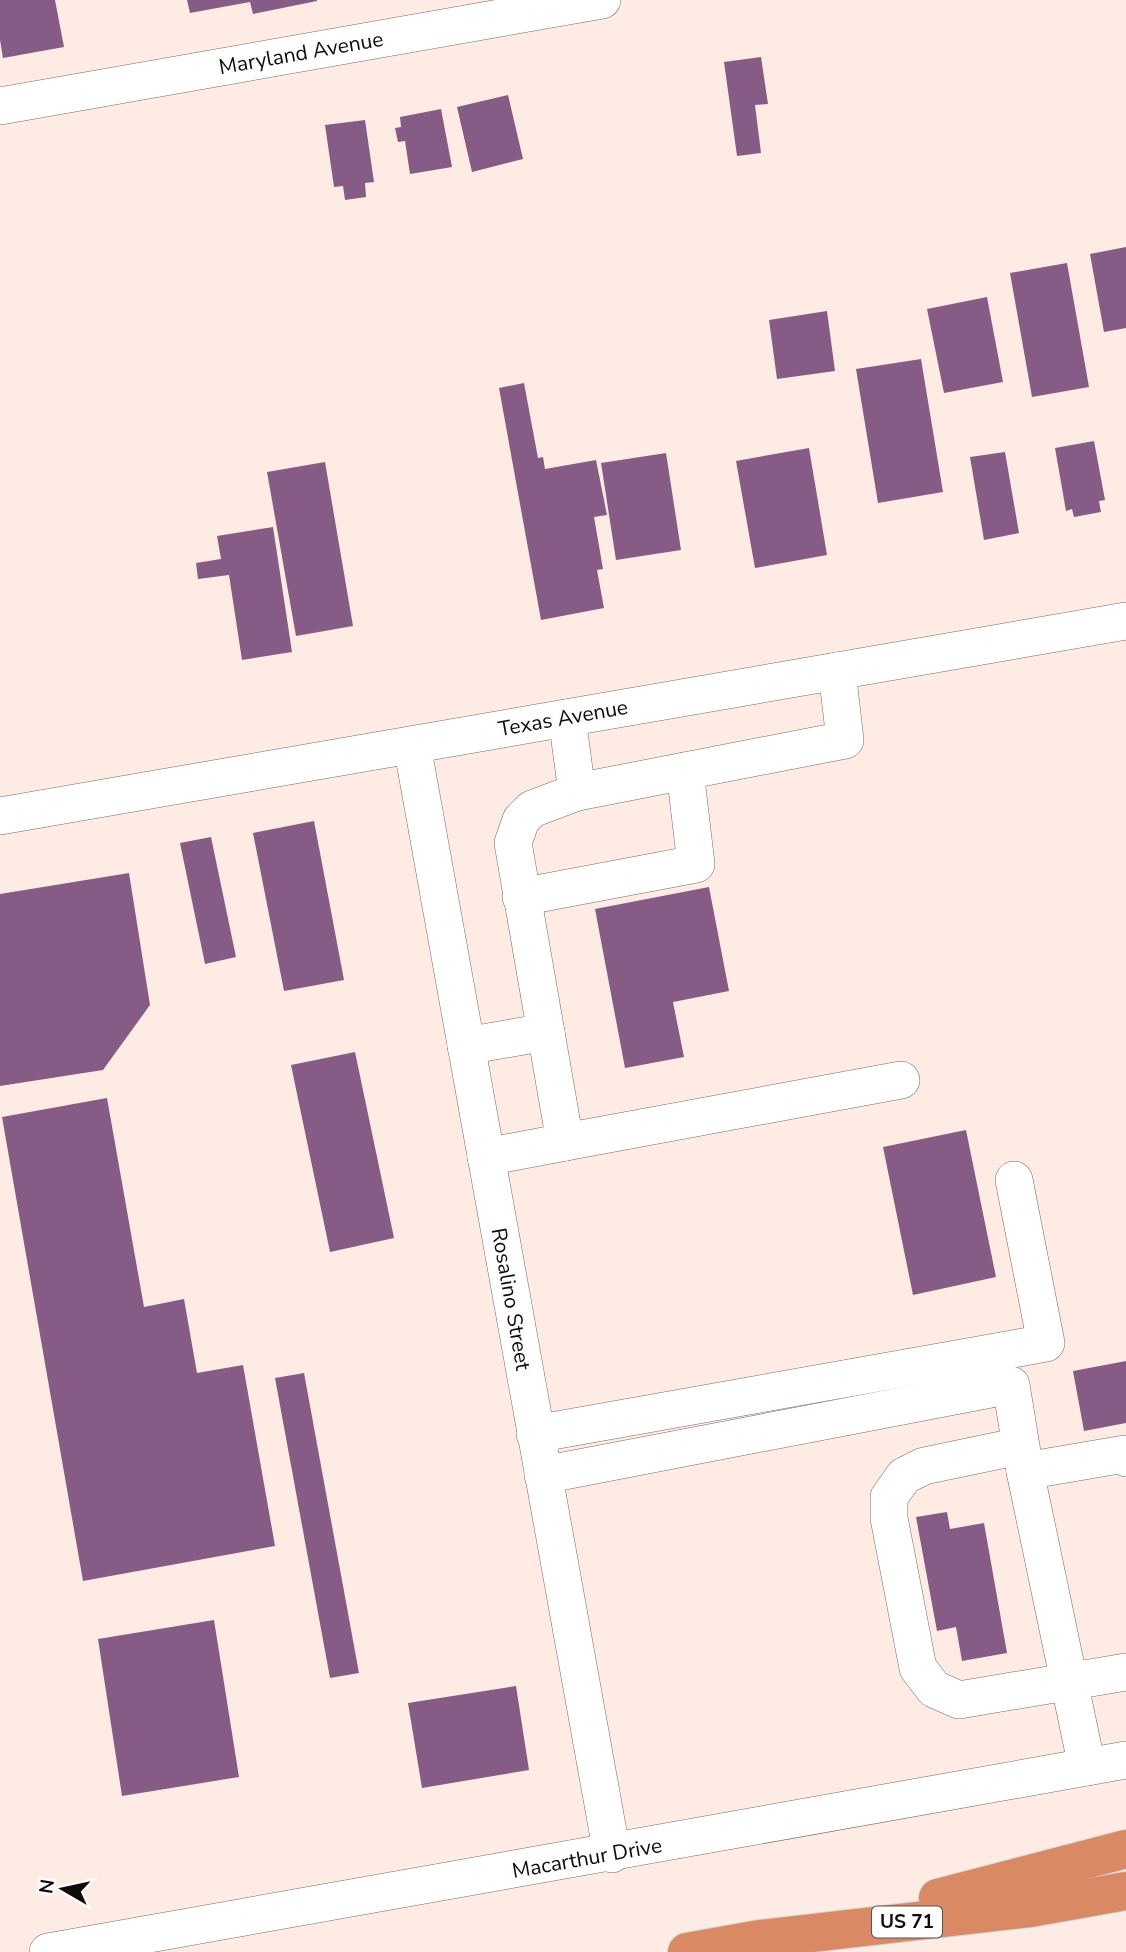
<svg xmlns="http://www.w3.org/2000/svg" width="1126" height="1952" viewBox="0 0 1126 1952" font-family="'Nunito Sans',sans-serif">
<style>
.building{fill:#865c86}
.lines{fill:none;stroke-linecap:round;stroke-linejoin:round}
.minor-casing{stroke:#786861;stroke-width:38}
.highway-casing{stroke:#d4d3d3;stroke-width:40}
.minor{stroke:#fff;stroke-width:37}
.highway{stroke:#d98a64;stroke-width:38}
.labels{text-anchor:middle;dominant-baseline:central;stroke-width:6;stroke-linejoin:round;paint-order:stroke}
.shield{fill:#fdfdfd;stroke:#575352;stroke-width:2}
.shield-label{font-size:19px;font-weight:bold;fill:#100a08}
.street-label{font-size:21px;fill:#100a08;stroke:#fdfdfd}
</style>
<rect width="100%" height="100%" fill="#feebe3"/>
<g class="building">
<path d="M0 0H55L64 47 3 58 0 40Z"/>
<path d="M187 0H317V1L253 14 250 2 190 13Z"/>
<path d="M761 57 768 104 755 105 761 153 737 156 724 62Z"/>
<path d="M508 95 523 159 472 172 457 107Z"/>
<path d="M441 109 452 167 410 174 405 141 398 142 395 128 401 127 400 117Z"/>
<path d="M365 120 374 182 365 183 366 197 345 200 343 186 334 187 325 125Z"/>
<path d="M1126 247V328L1104 332 1090 254Z"/>
<path d="M1067 263 1089 387 1032 397 1010 273Z"/>
<path d="M987 297 1003 382 944 393 927 309Z"/>
<path d="M827 311 835 371 777 379 769 320Z"/>
<path d="M921 359 943 492 878 503 856 369Z"/>
<path d="M524 383 538 458 543 457 545 469 596 460 607 515 594 517 603 569 597 570 604 608 541 620 499 388Z"/>
<path d="M1094 441 1105 500 1099 501 1101 512 1074 517 1072 509 1066 511 1055 448Z"/>
<path d="M809 448 827 555 755 568 736 461Z"/>
<path d="M1005 452 1019 533 984 540 970 457Z"/>
<path d="M666 453 681 550 616 560 601 463Z"/>
<path d="M325 462 353 626 296 636 267 472Z"/>
<path d="M273 527 292 652 242 660 229 575 198 579 196 563 221 559 217 536Z"/>
<path d="M314 821 344 980 284 991 253 833Z"/>
<path d="M211 837 236 957 205 964 180 843Z"/>
<path d="M129 873 150 1005 103 1070 0 1086V894Z"/>
<path d="M709 887 729 991 673 1002 684 1057 625 1068 595 909Z"/>
<path d="M355 1052 394 1238 330 1252 291 1065Z"/>
<path d="M107 1098 144 1307 184 1299 197 1373 243 1365 275 1546 83 1581 2 1117Z"/>
<path d="M966 1130 996 1277 913 1295 883 1147Z"/>
<path d="M1126 1361V1423L1084 1431 1073 1371Z"/>
<path d="M304 1373 359 1673 330 1678 275 1378Z"/>
<path d="M947 1512 950 1529 984 1523 1007 1653 962 1661 956 1627 937 1631 916 1517Z"/>
<path d="M214 1620 239 1777 122 1796 98 1639Z"/>
<path d="M516 1686 529 1770 422 1788 408 1703Z"/>
</g>
<g class="lines">
<defs>
<g id="minor">
<path d="M0 106 602 0"/>
<path d="M567 718 577 792 845 740 837 671"/>
<path d="M412 745 612 1854"/>
<path d="M0 816 1126 621"/>
<path d="M521 897 696 864 685 771"/>
<path d="M466 1046 546 1032"/>
<path d="M565 1142 901 1080"/>
<path d="M486 1157 565 1142 513 843 521 820 532 809 577 792"/>
<path d="M535 1434 1046 1343 1014 1180"/>
<path d="M1020 1446 924 1466 904 1476 889 1497V1518L918 1668 934 1689 959 1700 1126 1672"/>
<path d="M1025 1471 1125 1454 1126 1458"/>
<path d="M543 1475 1011 1385 1025 1471 1087 1767"/>
<path d="M48 1952 1126 1760"/>
</g>
<g id="highway">
<path d="M938 1898 1126 1849"/>
<path d="M687 1952 760 1939 1030 1908 1126 1891"/>
</g>
</defs>
<use href="#minor" class="minor-casing"/>
<use href="#highway" class="highway-casing"/>
<use href="#minor" class="minor"/>
<use href="#highway" class="highway"/>
</g>
<g class="labels">
<rect class="shield" x="872" y="1906.5" width="70" height="31" rx="5"/>
<g class="shield-label">
<text x="907" y="1922">US 71</text>
</g>
<g class="street-label">
<text transform="translate(301 53) rotate(-10)">Maryland Avenue</text>
<text transform="translate(563 718) rotate(-10)">Texas Avenue</text>
<text transform="translate(511 1299) rotate(80)">Rosalino Street</text>
<text transform="translate(587 1858) rotate(-10)">Macarthur Drive</text>
</g>
</g>
<g transform="translate(63 1889) rotate(279)" stroke="#fdfdfd" stroke-width="5" paint-order="stroke">
<path d="M0-5L12 26L0 18L-12 26Z" fill="#100a08"/>
<text y="-10" font-size="19" font-weight="bold" text-anchor="middle" fill="#100a08">N</text>
</g>
</svg>
